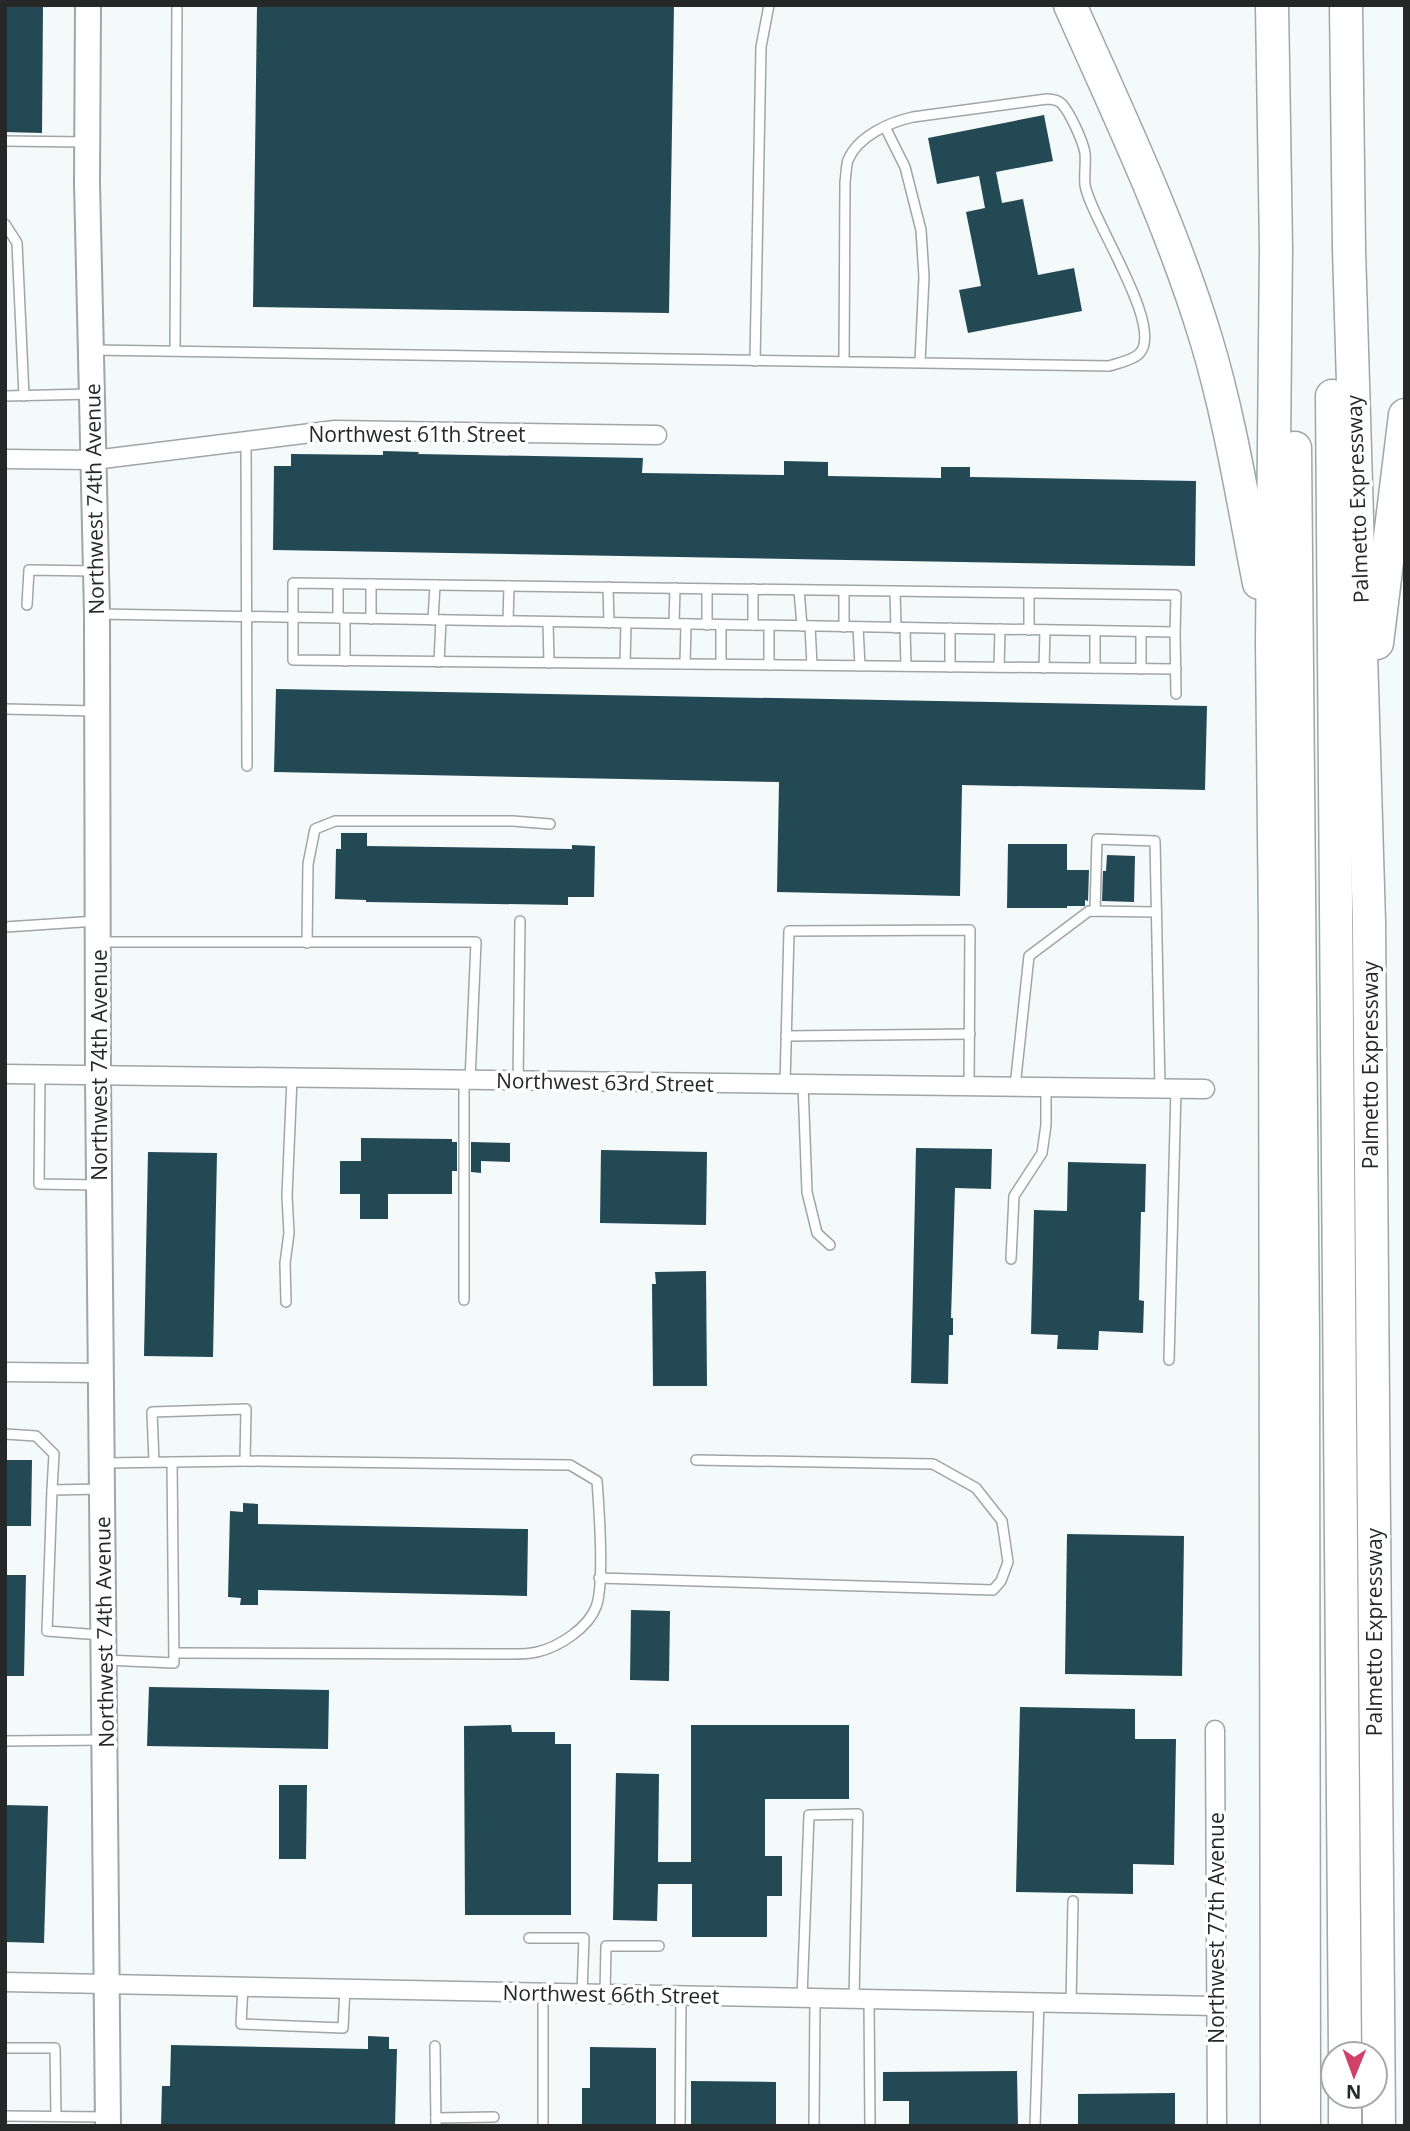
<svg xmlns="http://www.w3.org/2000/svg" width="1410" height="2131" viewBox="0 0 1410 2131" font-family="'Open Sans',sans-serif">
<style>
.building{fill:#224954}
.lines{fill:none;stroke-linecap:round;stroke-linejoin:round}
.lane-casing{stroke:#a0a5a6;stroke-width:12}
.street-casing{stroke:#a0a5a6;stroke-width:21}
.secondary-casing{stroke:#a0a5a6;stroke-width:28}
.highway-casing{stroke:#a0a5a6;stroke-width:35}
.lane{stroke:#fff;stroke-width:9}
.street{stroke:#fff;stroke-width:18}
.secondary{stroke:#fff;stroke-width:24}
.highway{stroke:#fff;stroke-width:32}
.labels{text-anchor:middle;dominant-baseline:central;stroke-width:7;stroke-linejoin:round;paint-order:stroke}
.street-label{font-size:21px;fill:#262828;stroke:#fff}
</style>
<rect width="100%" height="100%" fill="#f4f9fa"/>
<g class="building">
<path d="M5 5H43L42 133 5 132Z"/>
<path d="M257 5H674L669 313 253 307Z"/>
<path d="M1044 115 1053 161 996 172 1002 203 1023 199 1038 275 1074 268 1082 311 968 333 959 290 981 286 966 212 985 208 979 176 937 184 928 138Z"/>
<path d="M383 451 419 452 418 454 643 458 642 473 784 475V461L828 462V476L941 478V467H970V477L1196 481 1195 566 273 550 274 466H291V454L383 455Z"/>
<path d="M276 689 1207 706 1205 790 962 785 960 896 777 892 779 782 274 772Z"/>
<path d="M341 833H367V846L572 849V845L595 846 594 897H568V905L366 902V900L335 899 336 849H341Z"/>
<path d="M1008 844H1067V870H1089L1088 901 1085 900V906H1067V908H1007Z"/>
<path d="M1107 855 1135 856 1134 902 1102 901 1103 871H1106Z"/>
<path d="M361 1138 452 1139V1142H457V1171H452V1194H388V1219H360V1194H340V1161H361Z"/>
<path d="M471 1142 510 1143V1162L481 1161V1173L471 1172Z"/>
<path d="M916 1148 992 1149 991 1189 955 1188 951 1318H953V1335H949L948 1384 911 1383Z"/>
<path d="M601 1150 707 1152 706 1225 600 1223Z"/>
<path d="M148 1152 217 1153 213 1357 144 1356Z"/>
<path d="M1068 1162 1146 1164 1145 1212H1141L1139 1300 1144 1301 1143 1333 1099 1331 1098 1350 1057 1349 1058 1335 1031 1334 1034 1210 1067 1211Z"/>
<path d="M706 1271 707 1386H653L652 1284H656L655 1272Z"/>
<path d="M5 1460H32L31 1526H5Z"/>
<path d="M243 1503 258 1504V1524L528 1529 527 1596 258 1590V1605H240L241 1598 228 1597 230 1511 243 1512Z"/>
<path d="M1067 1534 1184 1536 1182 1676 1065 1674Z"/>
<path d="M5 1575H26L24 1676H5Z"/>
<path d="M631 1610 670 1611 669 1681 630 1680Z"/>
<path d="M149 1687 329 1690 328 1749 147 1746Z"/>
<path d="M1020 1707 1135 1709V1739H1176L1174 1865 1133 1864V1894L1016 1892Z"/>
<path d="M511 1725 512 1732H555V1744H571V1915H465L464 1726Z"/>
<path d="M691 1725H849V1799H765V1856H782V1896H767V1937H692V1884H658L657 1921 613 1920 616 1773 659 1774 658 1862H691Z"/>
<path d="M279 1785H307L306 1859H279Z"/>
<path d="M5 1805 48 1806 44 1943 5 1942Z"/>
<path d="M368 2036 389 2037V2049H397L395 2126H161L162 2086H170L171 2045 368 2049Z"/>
<path d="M590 2047 656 2048V2126L582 2125V2088H590Z"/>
<path d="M1017 2071 1018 2126H909V2101H883V2072Z"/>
<path d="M691 2081 776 2082V2124L691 2126Z"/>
<path d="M1175 2093V2126H1078V2094Z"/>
</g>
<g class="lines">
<defs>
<g id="lane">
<path d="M885 127 905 167 921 230 924 277 920 362"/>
<path d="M5 141 86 142"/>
<path d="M5 224 17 243 24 396"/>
<path d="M93 350 1109 366C1118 363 1131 361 1139 354 1166 328 1090 218 1085 185 1084 174 1086 163 1085 153 1083 141 1070 113 1062 104 1058 100 1053 99 1047 99L913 117C890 122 858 136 848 160 846 166 846 176 845 182L844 361"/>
<path d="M175 351 177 5"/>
<path d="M755 361 761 47 769 5"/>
<path d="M5 396 91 394"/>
<path d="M246 440 247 766"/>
<path d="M371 584V619"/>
<path d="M608 587 609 623"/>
<path d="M707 589V625"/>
<path d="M753 589V625"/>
<path d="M799 590 802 626"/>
<path d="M844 591V627"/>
<path d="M895 591 896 628"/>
<path d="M1029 593V630"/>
<path d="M27 605 29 570 94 571"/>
<path d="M98 614 1175 632 1176 694"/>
<path d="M338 618V584"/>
<path d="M433 620 435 585"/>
<path d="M508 621 509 586"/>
<path d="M548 622 549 663"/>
<path d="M674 624 675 588"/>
<path d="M810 626 812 665"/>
<path d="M858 627 860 666"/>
<path d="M905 628 906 666"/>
<path d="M950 628V667"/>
<path d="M1175 632 1176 595 293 583V660L1176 669"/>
<path d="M345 661V619"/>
<path d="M439 662 441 620"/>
<path d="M625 663 626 623"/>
<path d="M685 664 686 624"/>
<path d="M721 664V625"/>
<path d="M769 665V626"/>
<path d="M999 667 1000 629"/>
<path d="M1044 668 1045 630"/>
<path d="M1095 668V631"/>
<path d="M1141 669V632"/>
<path d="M5 709 95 711"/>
<path d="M1095 911 1097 839 1155 841 1160 1089"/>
<path d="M5 927 97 921"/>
<path d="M100 942H476L470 1081"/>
<path d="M307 943 308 864 315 829 335 821H513L550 824"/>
<path d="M786 1036 970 1034"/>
<path d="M40 1074 39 1184 97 1185"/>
<path d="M464 1081V1300"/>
<path d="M518 1081 520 921"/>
<path d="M785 1084 789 931 970 930 969 1086"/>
<path d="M803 1084 807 1192 817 1233 830 1245"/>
<path d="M1015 1087 1029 956 1089 911 1156 912"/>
<path d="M1011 1259 1014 1196 1042 1153 1046 1125V1087"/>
<path d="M286 1302 285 1263 289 1233 287 1196 292 1078"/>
<path d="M1169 1360 1176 1089"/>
<path d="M5 1434 36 1436 54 1454 52 1490"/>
<path d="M104 1463 245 1461 246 1409 152 1412 154 1462"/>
<path d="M101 1489 52 1490 47 1631 101 1635"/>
<path d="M599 1578 993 1590 1001 1581 1008 1562 1002 1521 976 1488 933 1464 696 1460"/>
<path d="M174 1653 499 1654C511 1654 525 1655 537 1652 559 1647 588 1628 596 1607 605 1584 599 1508 597 1481L570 1465 245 1461"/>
<path d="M105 1660 174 1663 172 1462"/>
<path d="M5 1741 104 1740"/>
<path d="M529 1938H584L582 1993"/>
<path d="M243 1986 241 2024 343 2028 345 1988"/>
<path d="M543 1992V2126"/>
<path d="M605 1993 606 1946H659"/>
<path d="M802 1997 809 1815 858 1814 854 1998"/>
<path d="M869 1999 870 2126"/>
<path d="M1071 2003 1073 1901"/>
<path d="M435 2046 436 2126"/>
<path d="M5 2048H55L56 2116"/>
<path d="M5 2116 106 2117"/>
<path d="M436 2118 494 2117"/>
<path d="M680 2126 681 1995"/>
<path d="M814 2126 815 1998"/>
<path d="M1035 2126 1039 2002"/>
</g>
<g id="street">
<path d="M5 459 94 460 335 430 657 435"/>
<path d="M5 1074 1205 1089"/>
<path d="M5 1372 101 1373"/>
<path d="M1215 1730 1217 2126"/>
<path d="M5 1982 1216 2006"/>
</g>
<path id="secondary" d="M88 5 87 183 97 614 98 1075 108 2126"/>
<g id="highway">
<path d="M1070 5C1119 115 1171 224 1206 339 1230 418 1243 502 1259 583"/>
<path d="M1272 5 1276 248 1272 642 1275 930 1277 2126"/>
<path d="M1346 5 1349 249 1369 922 1379 2126"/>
<path d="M1332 396 1345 2054"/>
<path d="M1295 448 1303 1337 1304 2126"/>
<path d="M1377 643 1405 415"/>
<path d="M1345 2096V2126"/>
</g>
</defs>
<use href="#lane" class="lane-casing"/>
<use href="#street" class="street-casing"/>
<use href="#secondary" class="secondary-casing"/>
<use href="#highway" class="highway-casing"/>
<use href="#lane" class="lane"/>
<use href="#street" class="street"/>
<use href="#secondary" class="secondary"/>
<use href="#highway" class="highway"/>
</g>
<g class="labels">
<g class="street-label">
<text x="417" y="434">Northwest 61th Street</text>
<text transform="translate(94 499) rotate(-91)">Northwest 74th Avenue</text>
<text transform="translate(1357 499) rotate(-92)">Palmetto Expressway</text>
<text transform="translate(99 1065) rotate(-90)">Northwest 74th Avenue</text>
<text transform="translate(1370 1065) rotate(-90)">Palmetto Expressway</text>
<text transform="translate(605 1082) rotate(1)">Northwest 63rd Street</text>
<text transform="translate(104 1632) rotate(-91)">Northwest 74th Avenue</text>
<text transform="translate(1374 1632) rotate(-90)">Palmetto Expressway</text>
<text transform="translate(1216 1928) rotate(-90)">Northwest 77th Avenue</text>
<text transform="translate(611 1994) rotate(1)">Northwest 66th Street</text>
</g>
</g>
<rect width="1410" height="2131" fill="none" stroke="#262828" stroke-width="14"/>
<g transform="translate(1354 2075) rotate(181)"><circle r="33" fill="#ffffff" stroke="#a8a9a9" stroke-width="2"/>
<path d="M0-5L12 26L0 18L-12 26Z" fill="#d04269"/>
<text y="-10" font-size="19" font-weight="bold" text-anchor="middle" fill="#262828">N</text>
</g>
</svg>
